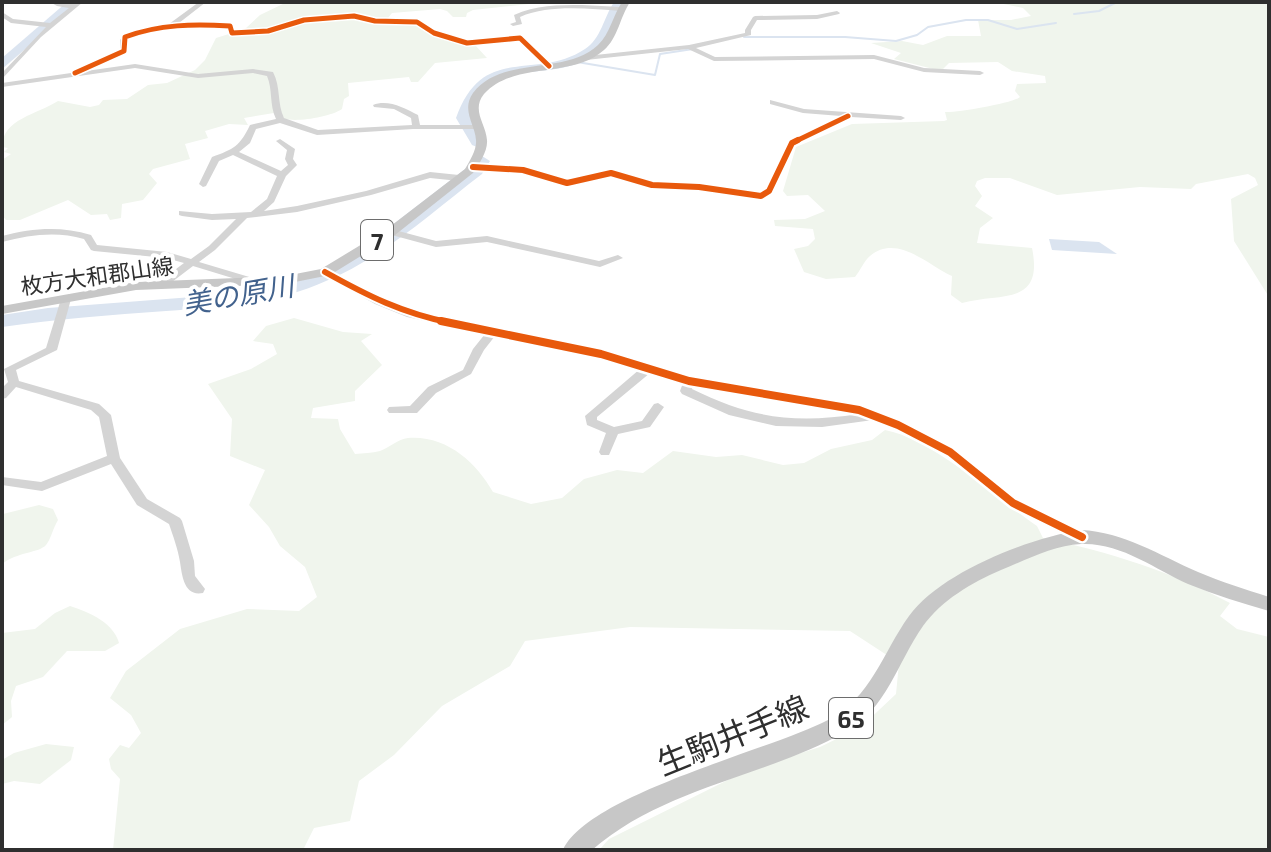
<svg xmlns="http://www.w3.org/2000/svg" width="1271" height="852" viewBox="0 0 1271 852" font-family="'Exo 2','Noto Sans JP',sans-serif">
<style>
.green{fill:#f0f5ed}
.water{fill:#dbe4f0}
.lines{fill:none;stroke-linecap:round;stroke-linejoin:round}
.stream{stroke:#dbe4f0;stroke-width:2}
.river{fill:#dbe4f0;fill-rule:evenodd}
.minor{fill:#d4d4d4;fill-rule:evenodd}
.major{fill:#c7c7c7;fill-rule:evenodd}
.cycleway-far2-casing{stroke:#fff;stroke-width:8}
.cycleway-far1-casing{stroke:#fff;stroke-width:10}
.cycleway-casing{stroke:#fff;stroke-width:13}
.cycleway-far2{stroke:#e8590c;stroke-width:5}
.cycleway-far1{stroke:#e8590c;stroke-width:6}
.cycleway{stroke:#e8590c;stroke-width:8}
.labels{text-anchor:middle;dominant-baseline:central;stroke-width:8;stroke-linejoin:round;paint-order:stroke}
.far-street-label{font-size:22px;fill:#2f2f2f;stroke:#fff}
.shield{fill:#fff;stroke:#6d6d6d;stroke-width:2}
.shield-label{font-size:24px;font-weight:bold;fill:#2f2f2f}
.water-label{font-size:28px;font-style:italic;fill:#42628d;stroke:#fff}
.near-street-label{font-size:32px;fill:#2f2f2f;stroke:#fff}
</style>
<rect width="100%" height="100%" fill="#fff"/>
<g class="green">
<path d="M287 2H548L473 10 467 13 466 17H453L447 11 440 9 392 13 388 18 403 25 420 26 439 37 475 45 487 58 435 63 418 82H411L409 77 348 83 349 96 344 99 342 109C330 117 299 122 285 119L280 112 244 118 248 125 229 124 205 131 208 138 185 144 190 159 153 169 149 174 157 183 143 200 122 204 121 218 110 220 107 214 91 215 68 200 20 220H6L2 215V160L11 154 4 152 8 148 2 147C2 119 38 114 58 101L90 107 99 105 103 100 127 99 148 85 167 83 195 70 205 60 216 38 245 29 260 15Z"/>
<path d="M994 2H1269V297L1234 241 1231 199 1258 185 1255 178 1248 174 1196 184 1191 189 1140 187 1057 195 1010 178H985L977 181 975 186 982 196 975 206 993 218 980 228 977 243 1032 248C1044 307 1000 292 962 303L951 295 952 276C929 266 897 233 870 256 864 261 860 271 855 277L826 279 804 272 794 249 808 246 815 239 813 229 775 226 774 220 805 219 825 211 808 195 787 196 783 191 796 147 852 124 944 121 947 120 945 112C956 113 1014 103 1020 97L1015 91 1017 84 1046 83 1045 76 1012 71 998 62 949 63 941 71 894 59 901 53 871 43 902 41 923 45 947 36H981L978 20H1011L1031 16 1023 8Z"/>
<path d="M294 318 343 332 372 334 361 341 382 365 355 391V401L313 408 311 418 338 419 340 429 355 454C363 453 372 453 380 451 389 448 398 439 408 438 446 435 476 462 493 492L531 504 562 498 584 479 617 470 643 473 673 451 716 457 742 455 783 465 804 463 831 449 872 440 885 430C935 440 993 496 1037 526L1043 538C1109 552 1170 571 1230 603L1220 616 1237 629 1269 637V850H599L609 839 750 769 820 747 861 727 896 694 899 663 850 631 630 627 525 641 510 666 442 706 394 755 359 781 350 821 314 828 303 850H113L120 779 111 769 109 759 120 745 129 748 141 733 131 715 110 698 126 671 180 629 247 609 299 611 317 597 305 567 280 546 269 527 249 505 265 470 230 456 232 419 208 384 251 369 277 354 273 344 253 341 266 326Z"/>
<path d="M2 504 3 514 39 505 53 509 58 520C53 528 51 539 46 545 39 553 17 552 2 564Z"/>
<path d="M70 606C89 612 114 623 119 643L105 651H67L43 677 16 686 11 701 12 717 2 725V633L35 629 55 613Z"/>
<path d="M46 744 74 747 71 760 40 784 14 781 2 784V760L14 753Z"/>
</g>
<path class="water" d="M1049 239 1099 242 1117 254 1052 250Z"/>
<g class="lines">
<g class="stream">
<path d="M1074 14 1099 11 1117 2"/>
<path d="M744 37H845L896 41 917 35 928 27 966 20H988L1017 29 1056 23"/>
<path d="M577 62 655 75 660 54 693 49"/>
</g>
<g class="river">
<path d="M67 2H80L2 69V58Z"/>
<path d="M614 2H626C615 19 612 43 594 55 549 86 493 51 470 118L485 142 477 147 472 145 456 118C483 42 535 82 585 49 601 39 604 17 614 2Z"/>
<path d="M482 156 490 161 482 174C432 212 384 257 326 281 275 304 221 307 166 311 111 315 56 319 2 327V315L48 308 245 293 271 288 314 273 366 245Z"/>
</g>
<g class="minor">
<path d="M50 2 74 4 83 2 41 37 2 79V73L46 27 11 23 2 17V12L13 19 50 23 69 8 57 6Z"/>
<path d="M199 2H206L179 23 230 24 232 25 235 31 267 29 304 18 354 14 375 19 417 20 436 32 467 41 522 37 553 66 546 68 518 40 467 45 432 34 415 24 375 23 354 18 305 22 268 33 232 35 229 33 227 28C193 26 160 26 128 38L127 53 86 71 135 64 198 74 253 69 273 72C281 87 277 104 284 118L318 130 412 125 411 118 394 109 374 107 373 105C388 99 404 108 418 115L420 125H475L479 127 475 129H413L317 135 280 123 256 129 250 143 239 152 281 171 288 165 285 159 287 150 276 141 280 139 295 149 293 159 297 165 286 176 274 202 264 211 297 206 366 191 430 172 459 175 463 178 459 181 430 178 371 195 297 212 247 218 215 250 199 262 256 279V283L252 284 193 266 168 285H160V281L184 263 166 258 94 251 91 250 84 239C56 231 30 235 2 242V236C33 228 61 226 91 235L97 245 167 252 191 259 209 246 236 219 212 220 182 216 179 215V211L212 214 251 212 267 199 277 176 233 155 219 161 206 186 203 187 199 184 212 157C234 149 240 146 250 125L276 119C269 104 273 90 267 76L253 73 198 78 135 68 2 87V83L71 73 120 50V40L123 36 149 27 169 24Z"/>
<path d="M582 5 621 7 624 9 621 11C589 9 550 4 520 17L522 24 513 26 510 24 516 22 514 15C535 5 559 5 582 5Z"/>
<path d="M837 11 840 13 839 14 817 19 757 20 751 30V35L696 48 715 57 874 55 924 68 980 71 984 73 980 75 924 72 874 59 714 61 688 49 586 60 582 58 586 56 689 45 745 33V30L753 17 755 16 817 15Z"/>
<path d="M770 100 804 109 901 116 905 118 901 120 851 117 795 145 773 191 761 199 699 190 652 188 611 176 567 186 522 173 473 170 469 167 473 164 523 167 567 180 611 170 653 182 699 184 759 193 765 189 789 141 841 116 803 113 770 104Z"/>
<path d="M391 229 436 241 487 236 599 261 618 255 623 258 600 267 487 242 436 247 388 234V230Z"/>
<path d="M325 269 383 300 414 312 601 351 690 378 863 407 902 422 954 449 1018 500 1087 534 1089 537 1087 540H1077L1008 506 946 455 894 428 873 420 822 427 776 426 729 415 682 394 680 391 683 383 650 373 597 417V420L614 427 642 421 654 404 658 403 664 407 650 427 618 434 609 455H601L599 452 606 433 587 425 585 416 640 369 599 357 495 336 484 350 471 374 436 393 417 413H389L387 410 389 407 410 406 428 387 463 370 473 349 485 334 407 317 375 304 321 274 320 272ZM693 385 857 413 859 414C794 424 751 418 692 389Z"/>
<path d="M66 296 71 299 57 350 16 370 19 381 99 404 111 415 120 458 147 499 180 518 182 521 194 561 195 576 205 589 203 593C184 597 182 575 180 562 178 549 173 536 169 524L137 505 111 464 42 491 2 485V477L41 482 107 456 99 417 91 410 16 387 6 398 2 399V388L8 382 4 369 46 348 61 299Z"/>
</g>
<g class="major">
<path d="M622 2H630C620 17 618 38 604 50 572 79 513 61 484 94 471 110 486 124 487 140 488 151 479 164 473 173L395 235 330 275 285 284 136 290 2 314V306L136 282 285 276 321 269 387 229 465 169C470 161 477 149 476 140 475 124 461 110 473 93 502 55 565 76 598 45 610 34 613 15 622 2Z"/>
<path d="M1081 530C1124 532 1159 555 1198 572 1221 582 1245 589 1269 597V611C1242 603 1215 595 1188 584 1155 569 1120 542 1081 544 1054 545 1026 560 1001 570 971 583 942 600 923 626 897 663 887 709 845 732 763 778 665 787 592 850H563C588 794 771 750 828 720 871 698 883 652 909 616 941 572 1029 538 1081 530Z"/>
</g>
<defs>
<g id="cycleway-far2">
<path d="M75 73 124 51 125 37C160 24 194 24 230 26L232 33 268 31 304 20 354 16 375 21 417 22 434 33 467 43 520 38 549 66"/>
<path d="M794 142 848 116"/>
</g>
<g id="cycleway-far1">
<path d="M473 167 523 170 567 183 611 173 652 185 699 187 761 196 769 191 792 143 798 140"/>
<path d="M325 272C368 296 402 313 451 323"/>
</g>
<path id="cycleway" d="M441 321 601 354 689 381 859 410 898 425 950 452 1013 503 1082 537"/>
</defs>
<use href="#cycleway-far2" class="cycleway-far2-casing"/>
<use href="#cycleway-far1" class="cycleway-far1-casing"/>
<use href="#cycleway" class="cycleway-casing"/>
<use href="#cycleway-far2" class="cycleway-far2"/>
<use href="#cycleway-far1" class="cycleway-far1"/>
<use href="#cycleway" class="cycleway"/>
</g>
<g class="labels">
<g class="far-street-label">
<text transform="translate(97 275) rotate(-8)">枚方大和郡山線</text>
</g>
<g class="shield">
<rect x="361" y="220" width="32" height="40" rx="6"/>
<rect x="829" y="698" width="44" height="40" rx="6"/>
</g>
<g class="shield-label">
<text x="377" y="240">7</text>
<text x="851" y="718">65</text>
</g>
<g class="water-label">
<text transform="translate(238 294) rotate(-10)">美の原川</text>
</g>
<g class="near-street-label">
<text transform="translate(732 734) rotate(-22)">生駒井手線</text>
</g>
</g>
<rect width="1271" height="852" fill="none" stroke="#2f2f2f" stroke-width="8"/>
</svg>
